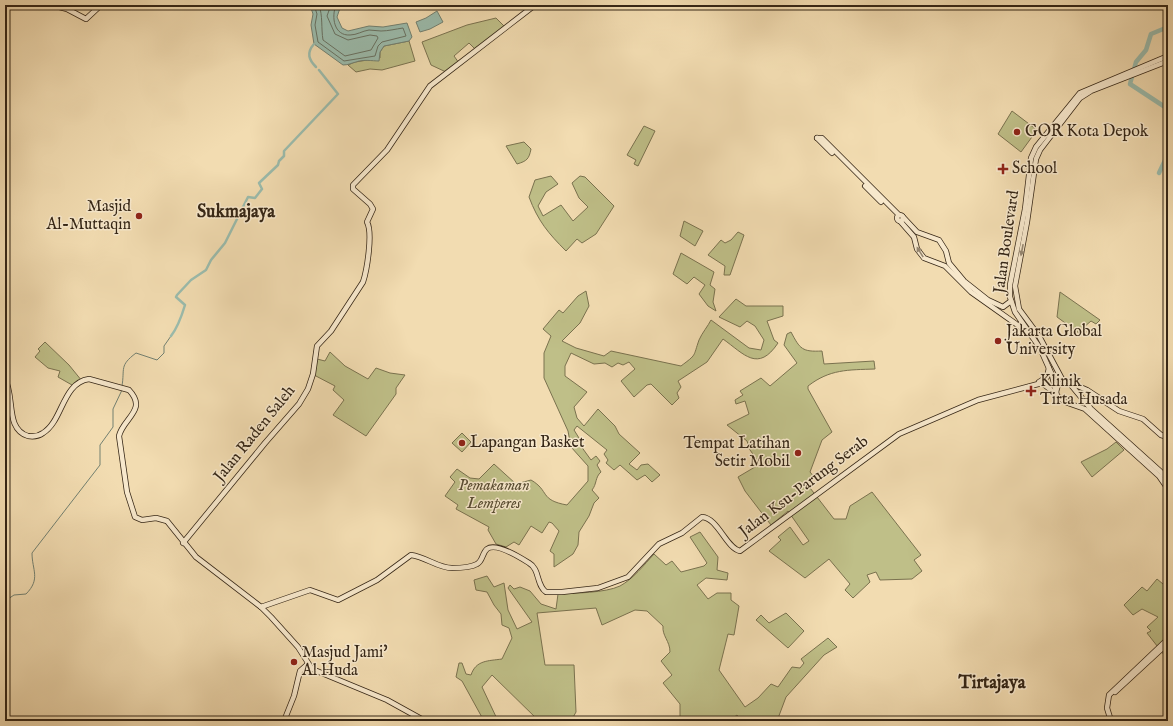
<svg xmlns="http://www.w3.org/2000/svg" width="1173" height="726" viewBox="0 0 1173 726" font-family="'IM FELL English',serif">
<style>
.green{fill:#bfbf88;stroke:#7a724f}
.water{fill:#9bbcad;stroke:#728071}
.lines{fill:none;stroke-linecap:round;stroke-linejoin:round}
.shore{stroke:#687162;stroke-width:1}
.stream{stroke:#728071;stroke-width:1}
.canal{stroke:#9bbcad;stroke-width:2.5}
.river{stroke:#9bbcad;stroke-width:4.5}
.secondary-casing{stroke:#352616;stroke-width:6}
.secondary{stroke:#f7e8cc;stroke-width:4.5}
.oneway{fill:#968771}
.poi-dot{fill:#8f2418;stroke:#f7e8cc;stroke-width:1.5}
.labels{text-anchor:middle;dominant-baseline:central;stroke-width:3;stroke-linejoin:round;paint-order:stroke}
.poi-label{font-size:16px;fill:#352616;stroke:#f7e8cc;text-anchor:start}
.street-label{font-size:16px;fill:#352616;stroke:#f7e8cc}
.park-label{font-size:16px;font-style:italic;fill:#584c32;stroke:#f7e8cc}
.quarter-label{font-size:18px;font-weight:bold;fill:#352616;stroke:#f7e8cc}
</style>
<rect width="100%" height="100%" fill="#f2dcb1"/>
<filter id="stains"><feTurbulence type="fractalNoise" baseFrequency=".005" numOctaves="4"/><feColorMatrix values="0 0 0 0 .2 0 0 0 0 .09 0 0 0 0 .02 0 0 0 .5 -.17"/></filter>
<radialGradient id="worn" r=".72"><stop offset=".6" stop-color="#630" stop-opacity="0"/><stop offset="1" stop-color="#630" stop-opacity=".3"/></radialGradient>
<g class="green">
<path d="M496 18 505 27 476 50 469 43 454 56 459 63 446 72 431 65 422 42 467 25Z"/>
<path d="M409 41 415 61 382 70 370 69 356 72 348 65 355 62 380 58V52L384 46Z"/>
<path d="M1012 111 1037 130 1021 152 998 134Z"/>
<path d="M644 126 655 131 638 166 634 164 636 160 627 155Z"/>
<path d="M524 142 531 149C529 159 527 161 517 164L506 146Z"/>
<path d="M551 176 558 184 546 192 538 206 543 216 561 205 573 221 588 207 579 198 572 183 580 176 585 177 614 206 596 234 582 243 577 239 566 251C548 233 538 221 529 197L535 180Z"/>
<path d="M684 221 703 231 695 246 680 236Z"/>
<path d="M738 232 744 235 730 275H724L725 266 708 255 721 240 725 243 731 240Z"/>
<path d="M681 253 714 272 710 285 715 289 713 302 716 311 708 306 699 294 705 285 694 277 687 284 673 274Z"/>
<path d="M586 291 589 306 580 323 562 341 576 348 604 356 611 351 681 366C697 354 693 357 699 340 702 333 708 326 711 320L749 348 761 350 764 340 755 326 747 321 740 327 719 317 736 299 746 306H783V316L767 321 774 340 778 343C758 373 744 354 723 339L707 362 678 381 681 387 677 393 679 398 672 405 651 384 647 385 634 397 621 381 635 369 629 362 623 365 618 363 612 367 605 363 594 364 571 353 565 366V376L587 392 574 407 577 418 584 426 598 409 615 426 619 434 640 453 629 464 637 470 641 465 648 464 660 475 652 482 645 475 637 480 620 465 614 470 606 463 608 460 604 454 607 450 577 426 574 430 579 438 578 442 591 460 596 456 600 461 597 465 601 472C595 477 597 484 592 490L599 498 594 503 589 516 579 532 578 545 573 554 554 567V554L550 551 559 531 552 523 549 522 542 533 531 526 519 545 514 542 506 547 496 544 488 530 489 527 456 509 458 505 445 496 455 482 450 477 457 469 470 478 479 479 494 464 516 484 531 480C550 491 539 500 567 505L588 481V466L571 447 568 431 544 378V353L551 336 543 329 559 310 563 313 578 296Z"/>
<path d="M1060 292 1100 320 1096 324 1091 321 1084 327 1086 332 1083 336 1057 317Z"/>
<path d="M791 332C800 349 802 352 822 351L824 364 874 361 875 369C848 370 830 369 808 386V389L832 432 822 440 810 472 815 478 807 484 834 519H846L850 506 872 492 921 555 914 560 922 571 912 579 880 580 876 572 867 575 870 582 853 598 845 590 850 584 829 559 805 578 769 551 781 540 778 537 790 527 803 545 809 541 788 511 771 525 745 491 738 477 760 464 750 450 747 441 727 425 749 414 745 401 736 404 735 400 743 395 740 391 761 378 770 386 797 363 784 345 787 334Z"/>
<path d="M45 342 69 365 82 381 72 385 58 377 60 371 48 368 35 357 40 351 38 349Z"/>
<path d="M330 352 345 366 368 379 376 368 390 373 405 375 396 388V394L366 436 333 415 344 400 333 390 335 386 314 375 317 359 325 361Z"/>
<path d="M462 433 471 442 462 452 452 443Z"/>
<path d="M1116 442 1124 450 1092 477 1081 462 1107 449Z"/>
<path d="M700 532 718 557 717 570 728 573 727 580 706 578 697 585 708 599 717 593H731V600L739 606 734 635 728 634 719 670 745 707 758 698 771 684 778 687 792 667 800 668 804 663 801 659 828 638 837 647 824 655 786 697 777 721H742L737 715 729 721H680V704L663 683 672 675 661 661 670 652C670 641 662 636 663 626L647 611 635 610 602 625 596 608 537 613 545 665H574L576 712 571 721H539L492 675 482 687 498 721H484L462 681 456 677 459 663H462L466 674 471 675C476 660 488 661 502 659L512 638 509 628 502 625 501 614 494 605 487 592 476 590 474 580 487 576 494 587 504 583 508 610 517 629 532 622 508 588 510 585 514 589 520 587 530 591 541 604 556 609 558 594C575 593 605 593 620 586 633 579 644 565 654 554L666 565 672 561 681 572 704 566 707 563 690 537Z"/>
<path d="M1168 578V660L1147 633 1151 631 1147 627 1158 617 1142 609 1133 615 1124 605 1142 587 1147 591 1157 579 1163 584Z"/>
<path d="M786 613 804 631 788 648 756 620 761 615 769 623Z"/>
</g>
<g class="water">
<path d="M310 5H341L337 17 342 28 348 31 369 26 383 27 407 23 412 37 409 41 384 46 380 52 379 61C372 61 364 59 356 62 351 63 349 65 343 65L314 44 311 25 313 14Z"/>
<path d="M437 11 443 22 430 29 420 32 416 22 426 18Z"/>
</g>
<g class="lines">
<g class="shore">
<path d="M314 5 317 14 315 25 318 42 344 61 375 56 378 46 382 42 406 36 403 28C396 29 388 31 381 31 377 31 373 30 369 30 362 31 357 35 350 35 334 36 331 17 336 5"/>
<path d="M319 5C323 16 321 28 323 40L345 56 371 50 378 38 377 36 370 35 348 40 335 34 327 16 331 5"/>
</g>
<g class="stream">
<path d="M122 386C125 368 119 366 136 353L157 360 164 353V346L171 336"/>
<path d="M5 601 14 595 26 594C41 579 32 570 32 553L100 465V445L113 427V409L122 390"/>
<path d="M5 658 9 668 5 685"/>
<path d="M5 714 10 721"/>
</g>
<g class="canal">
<path d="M314 44C306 53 309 60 316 67"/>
<path d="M171 336C178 327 182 315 185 305L176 297 177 295 191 280 206 270 211 260 225 243 248 197 255 198 262 189 259 183 278 165 279 161 284 156V151L338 94 319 70"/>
</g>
<g class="river">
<path d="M1168 27 1151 34 1146 50 1136 62 1130 84 1168 109"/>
<path d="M1159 173 1168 154"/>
</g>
<defs>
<g id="secondary">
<path d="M52 5 67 9 86 19 101 5"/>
<path d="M1168 56 1080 93 1036 147 1031 158 1025 209 1010 285V297L1015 312 1040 348 1052 375 1057 396 1065 402 1085 409 1159 476 1168 489"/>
<path d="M1168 61 1091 91 1080 98 1040 150 1036 159 1027 222 1015 286 1019 309 1039 336 1062 379 1087 390 1119 411 1143 419 1161 435 1168 437"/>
<path d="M817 138H822L899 215"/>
<path d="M817 138 832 153"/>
<path d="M865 186 881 202"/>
<circle cx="900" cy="218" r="3"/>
<path d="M903 217 917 232 939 240 946 251 949 263 964 281 988 300 1003 307 1011 301"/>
<path d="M900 221 914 237 917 249 924 258 945 266 971 292 1026 331"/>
<path d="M5 379C15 397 5 429 28 436 34 437 39 436 43 433 63 421 62 383 89 379L129 390C148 410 123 418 119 436L127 492 135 517 142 520 156 518 167 521 196 557 261 607 271 617 298 647 312 669 387 700 425 721"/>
<path d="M1039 382 1047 377 1049 368"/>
<path d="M1071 385 1091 409 1161 472 1168 482"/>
<path d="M1056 392 1058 385 1066 382"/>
<path d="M1089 407V402L1091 399H1099"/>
<path d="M183 543 265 443 299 404 308 389 313 374 317 346 331 331 363 282C367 270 373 233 367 222L373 209 370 204 353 189V185L387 150 430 86 535 5"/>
<path d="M261 607 310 590 338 600 377 580 411 555C426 557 438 568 452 568 460 568 470 568 477 564 483 561 482 553 487 549 496 542 521 558 529 563 540 569 536 585 546 592H562L598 588 628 577 659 544 682 533 702 517C718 518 726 548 740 551L899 434 978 400 1042 383 1056 394"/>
<path d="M1115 692 1167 644"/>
<path d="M284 721 294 696 300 671 308 664"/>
<path d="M1111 721 1107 708 1109 695 1168 639"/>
</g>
</defs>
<use href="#secondary" class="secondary-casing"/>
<use href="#secondary" class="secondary"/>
</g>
<defs><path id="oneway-solid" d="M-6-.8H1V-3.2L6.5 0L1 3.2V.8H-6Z"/></defs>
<g class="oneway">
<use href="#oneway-solid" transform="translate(1022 250) rotate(101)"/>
<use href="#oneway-solid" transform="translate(920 252) rotate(-122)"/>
</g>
<g class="poi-dot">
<circle cx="1017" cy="132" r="4"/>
<path d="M1001 163h4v4h4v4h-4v4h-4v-4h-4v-4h4z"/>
<circle cx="139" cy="216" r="4"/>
<circle cx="998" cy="341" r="4"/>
<path d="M1029 385h4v4h4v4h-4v4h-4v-4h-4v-4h4z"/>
<circle cx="462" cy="443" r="4"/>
<circle cx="798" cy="453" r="4"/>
<circle cx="294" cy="662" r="4"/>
</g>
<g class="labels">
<g class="poi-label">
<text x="1025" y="132">GOR Kota Depok</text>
<text x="1012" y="169">School</text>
<text x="131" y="207" text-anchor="end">Masjid<tspan x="131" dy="18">Al-Muttaqin</tspan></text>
<text x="1006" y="332">Jakarta Global<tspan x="1006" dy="18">University</tspan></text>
<text x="1040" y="382">Klinik<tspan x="1040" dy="18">Tirta Husada</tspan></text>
<text x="470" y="443">Lapangan Basket</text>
<text x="790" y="444" text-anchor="end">Tempat Latihan<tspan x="790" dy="18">Setir Mobil</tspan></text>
<text x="302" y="653">Masjud Jami'<tspan x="302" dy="18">Al Huda</tspan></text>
</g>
<g class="street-label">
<text transform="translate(1007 242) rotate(-82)">Jalan Boulevard</text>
<text transform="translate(255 434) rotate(-51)">Jalan Raden Saleh</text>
<text transform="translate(804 487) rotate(-37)">Jalan Ksu-Parung Serab</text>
</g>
<g class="park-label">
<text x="494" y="486">Pemakaman<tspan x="494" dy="18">Lemperes</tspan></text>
</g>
<g class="quarter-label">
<text x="236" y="212">Sukmajaya</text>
<text x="992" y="683">Tirtajaya</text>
</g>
</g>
<rect width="1173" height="726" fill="none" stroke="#f2dcb1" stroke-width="20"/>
<rect x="6" y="6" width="1161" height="714" fill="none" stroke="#352616" stroke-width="2"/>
<rect x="10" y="10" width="1153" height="706" fill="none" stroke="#352616"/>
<rect width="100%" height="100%" filter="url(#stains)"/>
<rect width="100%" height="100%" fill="url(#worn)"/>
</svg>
